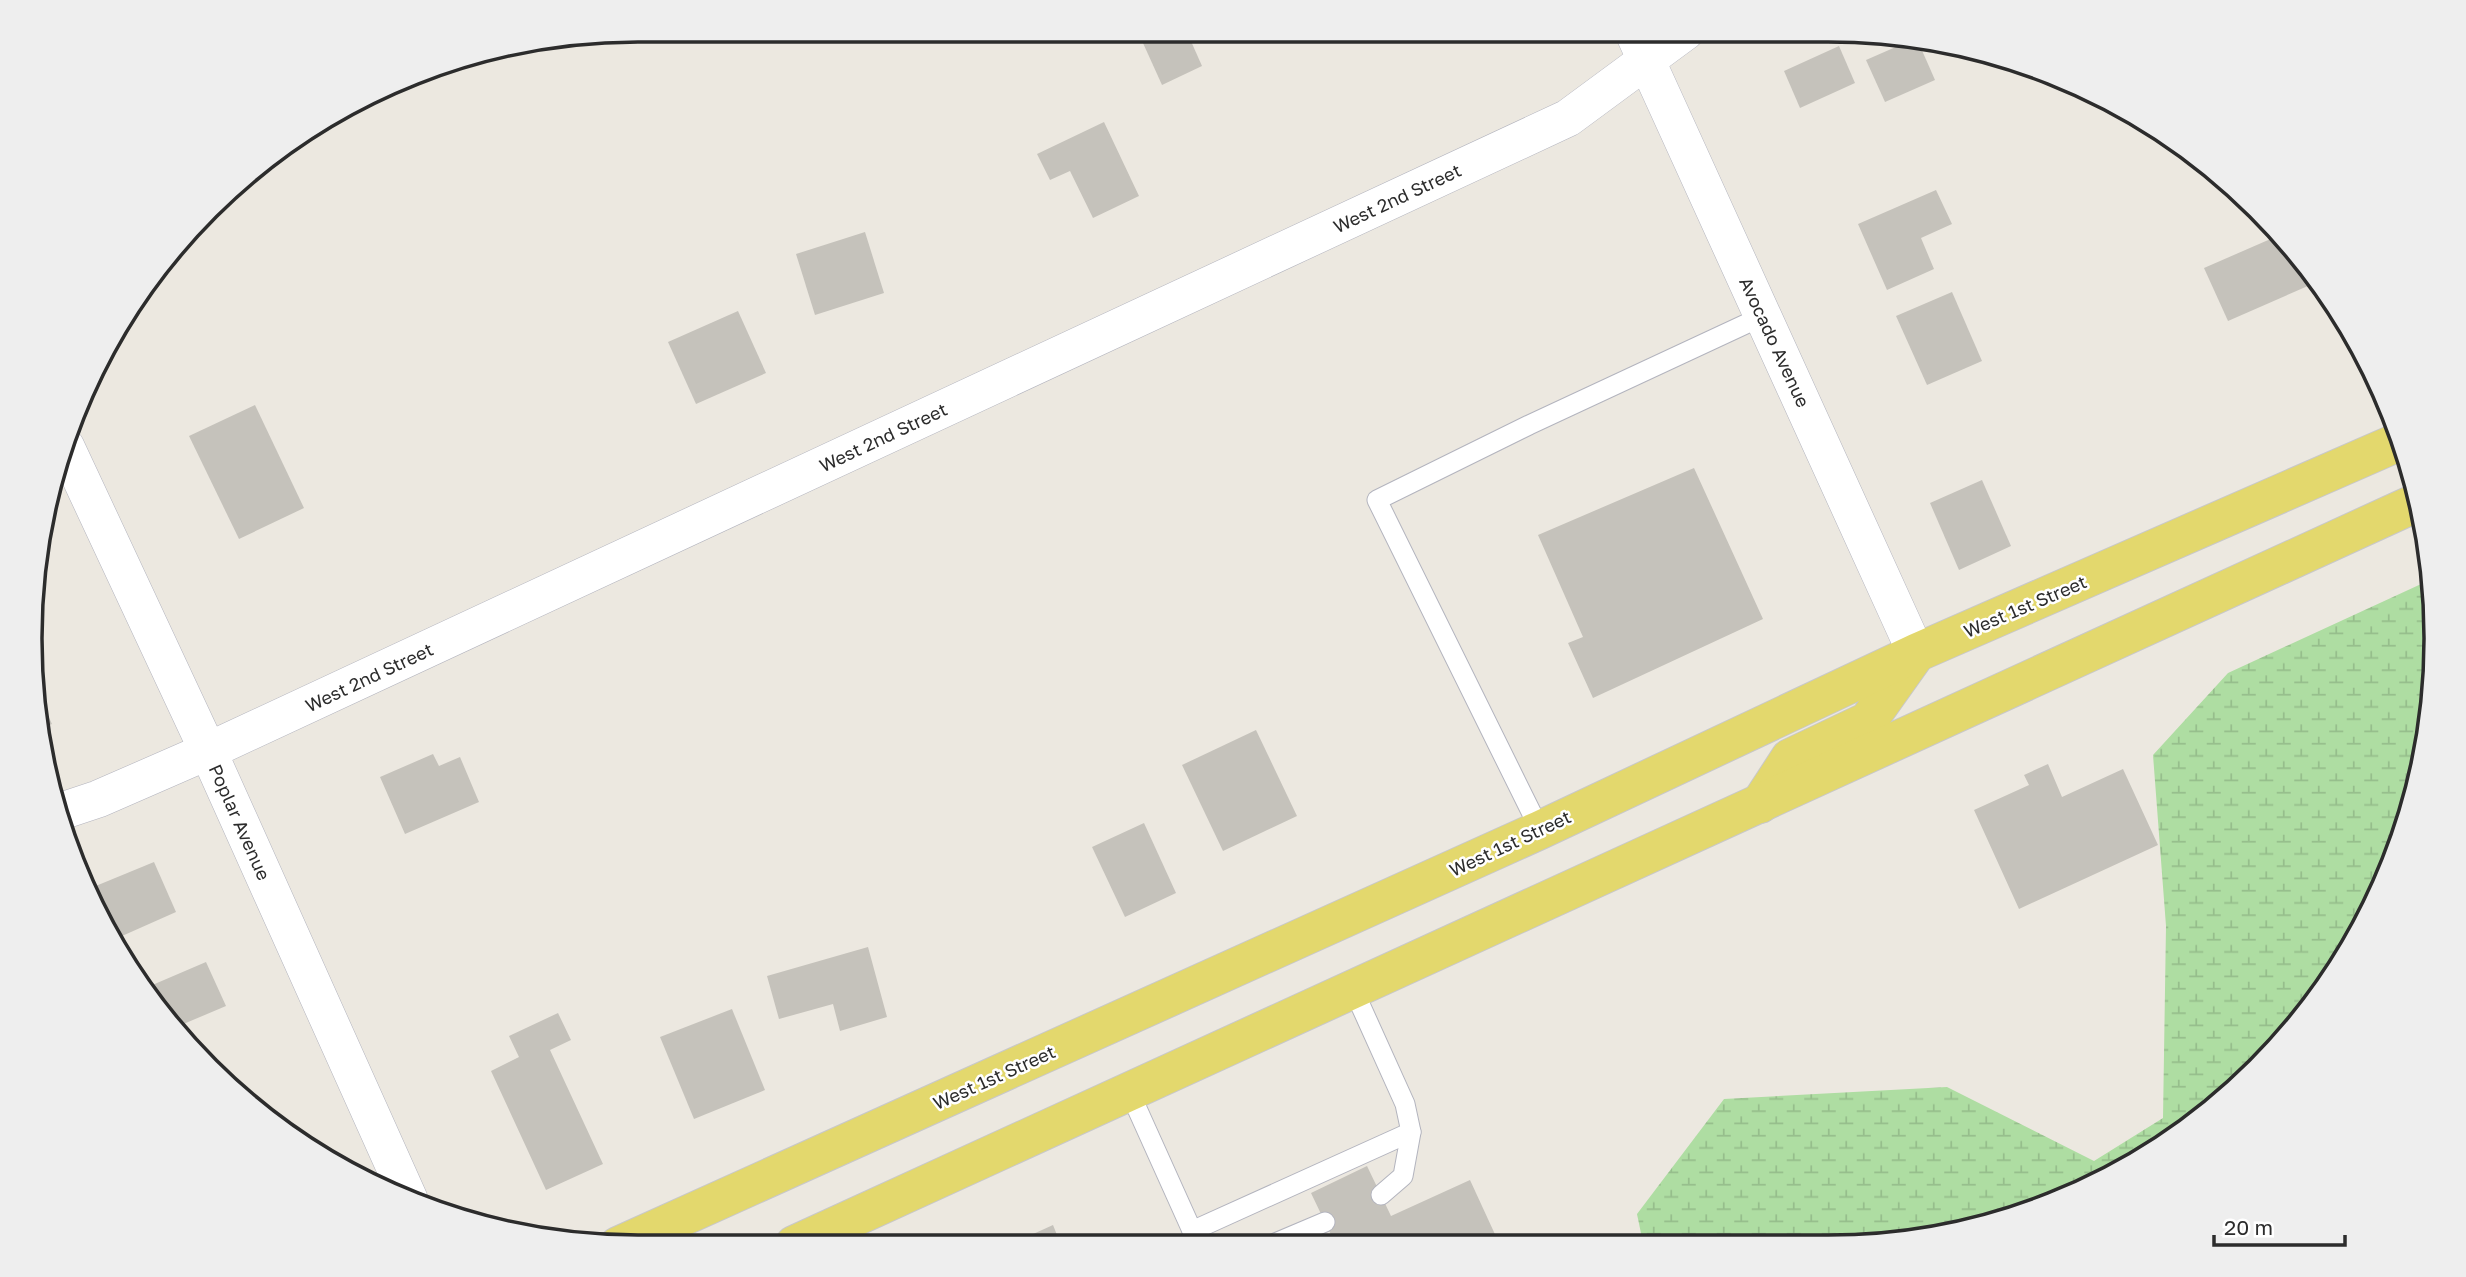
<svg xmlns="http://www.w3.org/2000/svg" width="2466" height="1277" viewBox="0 0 2466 1277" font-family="'Golos Text',sans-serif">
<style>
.wetland{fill:url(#wetland-marsh)}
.building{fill:#c5c2bb}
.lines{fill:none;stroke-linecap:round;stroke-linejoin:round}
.lane-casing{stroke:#b3b4be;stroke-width:21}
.street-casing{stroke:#b3b4be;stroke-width:38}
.primary-casing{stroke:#c8c8c8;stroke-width:40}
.lane{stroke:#fff;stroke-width:19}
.street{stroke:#fff;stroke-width:37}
.primary{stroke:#e3d86d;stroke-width:38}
.labels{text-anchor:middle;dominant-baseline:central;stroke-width:5;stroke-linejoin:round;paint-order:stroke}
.street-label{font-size:18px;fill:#2c2c2c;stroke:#fff}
.rim{fill:none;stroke:#2c2c2c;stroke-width:3.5}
</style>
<defs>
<pattern id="wetland-marsh" width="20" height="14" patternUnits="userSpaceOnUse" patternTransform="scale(1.75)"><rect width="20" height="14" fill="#aedda2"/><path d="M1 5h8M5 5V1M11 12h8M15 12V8" fill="none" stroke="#96be8c"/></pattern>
</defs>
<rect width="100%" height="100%" fill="#ece8e0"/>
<path class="wetland" d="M2432 579 2435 679 2415 796 2373 908 2285 1040 2198 1122 2061 1201 1907 1242 1643 1243 1637 1214 1724 1099 1947 1087 2094 1161 2163 1118 2166 926 2153 755 2228 673Z"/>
<g class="building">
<path d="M1141 30H1186L1202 66 1162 85 1138 32Z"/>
<path d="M1914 39H1917L1935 80 1885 102 1866 60Z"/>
<path d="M1839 46 1855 83 1800 108 1784 71Z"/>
<path d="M1104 122 1139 196 1093 218 1070 171 1050 180 1037 154Z"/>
<path d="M1936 190 1952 224 1921 238 1934 269 1887 290 1858 224Z"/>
<path d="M865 232 884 293 815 315 796 254Z"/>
<path d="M2282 234 2317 282 2228 321 2204 268Z"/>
<path d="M1952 292 1982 361 1927 385 1896 316Z"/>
<path d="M738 311 766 373 696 404 668 342Z"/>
<path d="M255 405 304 508 239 539 189 436Z"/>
<path d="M1694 468 1763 619 1593 698 1568 643 1583 637 1538 535Z"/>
<path d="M1982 480 2011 546 1959 570 1930 503Z"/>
<path d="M32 682 52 724 43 728 35 695Z"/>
<path d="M1256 730 1297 816 1223 851 1182 765Z"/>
<path d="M433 754 439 766 460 757 479 802 405 834 380 777Z"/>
<path d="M2048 764 2062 797 2123 769 2158 845 2019 909 1974 810 2029 785 2024 775Z"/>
<path d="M1144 823 1176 893 1125 917 1092 847Z"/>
<path d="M154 862 176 912 113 940 86 890Z"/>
<path d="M868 947 887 1017 840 1031 833 1004 779 1019 767 976Z"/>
<path d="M206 962 226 1006 174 1028 143 989Z"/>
<path d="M732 1009 765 1090 694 1119 660 1037Z"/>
<path d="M558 1013 571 1040 550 1050 603 1164 546 1190 491 1071 519 1057 509 1036Z"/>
<path d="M1367 1166 1391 1216 1470 1180 1499 1243 1324 1244 1333 1239 1311 1193Z"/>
<path d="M1053 1225 1061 1245H1009Z"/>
</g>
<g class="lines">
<defs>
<g id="lane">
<path d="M1540 830 1377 500 1529 425 1763 316"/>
<path d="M1354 991 1405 1104 1411 1132 1403 1176 1381 1195"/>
<path d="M1130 1093 1198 1244"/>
<path d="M1192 1231 1411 1132"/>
<path d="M1273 1244 1325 1222"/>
</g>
<g id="street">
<path d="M1633 31 1916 653"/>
<path d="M66 447 208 751 409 1199"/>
<path d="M62 811 98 799 208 751 1568 118 1686 31"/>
</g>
<g id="primary">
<path d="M1760 804 1790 758 1868 721 1915 655"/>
<path d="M794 1245 2418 502"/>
<path d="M618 1246 1540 830 1916 653 2403 440"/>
</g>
</defs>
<use href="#lane" class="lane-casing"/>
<use href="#street" class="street-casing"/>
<use href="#primary" class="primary-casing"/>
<use href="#lane" class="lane"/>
<use href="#street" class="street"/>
<use href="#primary" class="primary"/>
</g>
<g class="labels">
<g class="street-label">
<text transform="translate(1397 198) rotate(-25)">West 2nd Street</text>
<text transform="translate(1775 342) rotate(65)">Avocado Avenue</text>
<text transform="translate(883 437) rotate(-25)">West 2nd Street</text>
<text transform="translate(2025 606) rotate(-23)">West 1st Street</text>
<text transform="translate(369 677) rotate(-25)">West 2nd Street</text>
<text transform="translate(240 822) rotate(66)">Poplar Avenue</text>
<text transform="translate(1510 843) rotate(-25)">West 1st Street</text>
<text transform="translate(994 1077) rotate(-24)">West 1st Street</text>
</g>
</g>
<path d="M0 0H2466V1277H0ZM638 42H1828A596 596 0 0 1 2424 638V639A596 596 0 0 1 1828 1235H638A596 596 0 0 1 42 639V638A596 596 0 0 1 638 42Z" fill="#eee" fill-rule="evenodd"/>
<path class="rim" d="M638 42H1828A596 596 0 0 1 2424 638V639A596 596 0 0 1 1828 1235H638A596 596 0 0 1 42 639V638A596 596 0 0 1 638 42Z"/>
<path d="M2214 1235v10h131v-10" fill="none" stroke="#2c2c2c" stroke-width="3.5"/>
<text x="2224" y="1235" font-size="21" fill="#2c2c2c" stroke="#ffffff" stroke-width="5" paint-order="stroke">20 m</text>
</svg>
